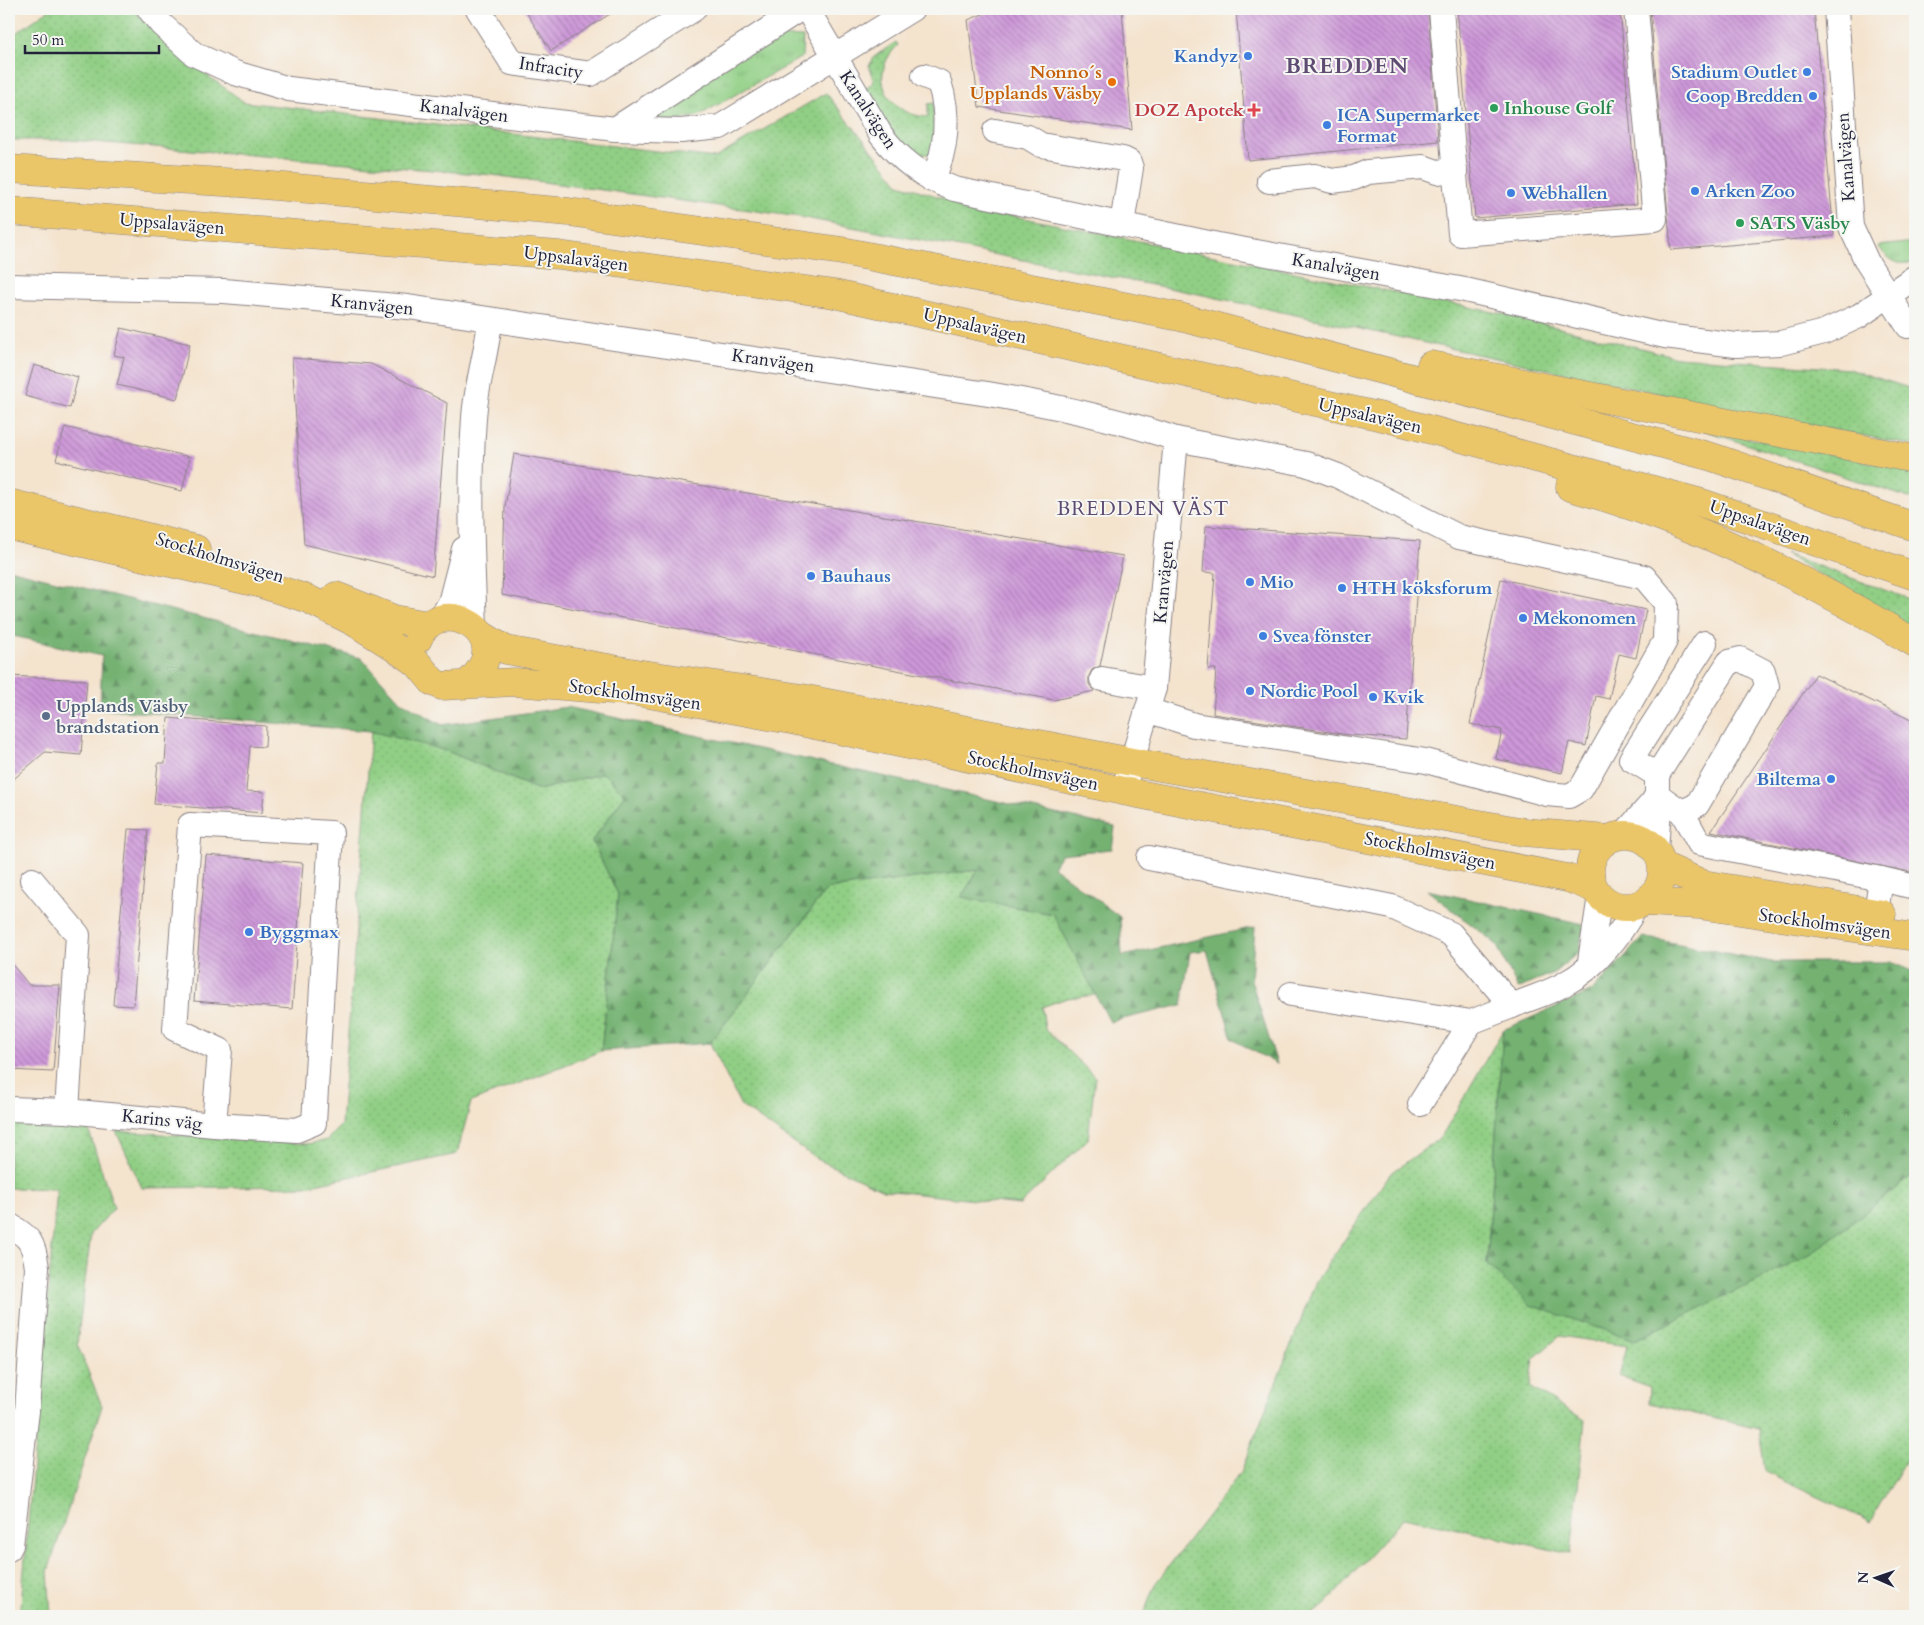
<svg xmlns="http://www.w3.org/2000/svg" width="1924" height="1625" viewBox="0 0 1924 1625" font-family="Cardo,serif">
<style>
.grass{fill:url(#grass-dots);stroke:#5a7860}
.forest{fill:url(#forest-firs);stroke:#4b6a56}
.park{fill:url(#park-tufts);stroke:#5a7860}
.building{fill:url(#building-back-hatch)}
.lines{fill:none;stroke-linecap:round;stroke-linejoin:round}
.minor-casing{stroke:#8b8284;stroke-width:26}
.major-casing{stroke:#8b8284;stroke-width:29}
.highway-casing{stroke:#8b8284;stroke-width:29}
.minor{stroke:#fff;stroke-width:24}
.major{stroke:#ebc669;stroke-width:28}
.highway{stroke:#ebc669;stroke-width:28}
.shop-dot{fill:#3f7fe0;stroke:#f6f6f2;stroke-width:2}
.food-dot{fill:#e8710a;stroke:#f6f6f2;stroke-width:2}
.leisure-dot{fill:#2e9e5b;stroke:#f6f6f2;stroke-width:2}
.health-dot{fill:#e0444e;stroke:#f6f6f2;stroke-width:2}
.service-dot{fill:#5c6f8a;stroke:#f6f6f2;stroke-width:2}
.labels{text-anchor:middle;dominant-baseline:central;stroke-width:4;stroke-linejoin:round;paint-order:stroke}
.shop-label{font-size:18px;font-weight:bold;fill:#366cbe;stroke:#f6f6f2;text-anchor:start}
.street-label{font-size:18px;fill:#22223b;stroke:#f6f6f2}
.food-label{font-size:18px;font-weight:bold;fill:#c56008;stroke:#f6f6f2;text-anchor:end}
.leisure-label{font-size:18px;font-weight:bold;fill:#27864d;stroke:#f6f6f2;text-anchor:start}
.health-label{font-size:18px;font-weight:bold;fill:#be3a42;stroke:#f6f6f2;text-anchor:end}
.service-label{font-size:18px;font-weight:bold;fill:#4e5e75;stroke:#f6f6f2;text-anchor:start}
.quarter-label{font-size:20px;letter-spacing:1px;fill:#5e4b72;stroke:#f6f6f2}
.district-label{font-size:22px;font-weight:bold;letter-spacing:1px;fill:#5e4b72;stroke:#f6f6f2}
</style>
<defs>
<pattern id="grass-dots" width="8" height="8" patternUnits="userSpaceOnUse" patternTransform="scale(1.25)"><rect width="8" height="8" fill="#91cf85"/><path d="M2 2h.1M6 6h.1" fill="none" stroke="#7db174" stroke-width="1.8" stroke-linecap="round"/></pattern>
<pattern id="forest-firs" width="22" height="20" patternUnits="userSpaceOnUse" patternTransform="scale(1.25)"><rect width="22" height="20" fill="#74b272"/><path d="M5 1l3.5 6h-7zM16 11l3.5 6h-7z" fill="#5f905f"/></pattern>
<pattern id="park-tufts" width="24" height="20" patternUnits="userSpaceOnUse" patternTransform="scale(1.25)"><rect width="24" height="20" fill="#91cf85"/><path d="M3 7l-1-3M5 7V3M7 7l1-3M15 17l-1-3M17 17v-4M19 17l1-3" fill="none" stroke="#7db174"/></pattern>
<pattern id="building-back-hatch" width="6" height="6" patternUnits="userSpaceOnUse" patternTransform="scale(1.25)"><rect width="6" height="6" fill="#ce98d9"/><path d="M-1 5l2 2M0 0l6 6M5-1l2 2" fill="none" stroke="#a77cb1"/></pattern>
</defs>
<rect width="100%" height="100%" fill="#f6f6f2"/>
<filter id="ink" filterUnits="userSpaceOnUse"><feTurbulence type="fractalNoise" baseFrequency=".02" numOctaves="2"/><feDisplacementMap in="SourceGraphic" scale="10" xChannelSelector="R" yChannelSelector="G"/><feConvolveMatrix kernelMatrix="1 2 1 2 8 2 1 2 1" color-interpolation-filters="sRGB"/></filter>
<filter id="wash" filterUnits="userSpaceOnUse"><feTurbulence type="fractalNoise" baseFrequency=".0096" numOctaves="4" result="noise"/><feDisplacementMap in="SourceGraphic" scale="20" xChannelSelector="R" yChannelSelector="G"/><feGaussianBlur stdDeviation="1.12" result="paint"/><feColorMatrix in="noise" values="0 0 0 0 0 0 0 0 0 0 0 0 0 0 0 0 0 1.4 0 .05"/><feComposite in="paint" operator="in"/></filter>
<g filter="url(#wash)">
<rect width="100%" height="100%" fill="#f4e3cd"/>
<g class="grass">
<path d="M50 9H133L170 48 244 102 715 158 826 93 899 184 974 208 1499 313 1677 357 1849 369 1915 390V446L1749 413 1194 293 800 217 492 175 70 140H9V38Z"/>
<path d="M896 42 898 45C866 76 888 115 928 117V104L934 103 933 151C907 170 876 105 865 88L874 82 869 66 875 56Z"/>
<path d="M1697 428 1915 471V500Z"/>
<path d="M1785 554 1915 601V631Z"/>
<path d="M371 731 447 751 539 790 603 773 625 795 592 841 618 894 601 1051 471 1102 457 1154 306 1186 142 1188 116 1131 307 1144 327 1140 341 1125Z"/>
<path d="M978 870 962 897 1054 914 1097 995 1067 998 1042 1007 1045 1029 1095 1077 1088 1139 1020 1205 883 1190 817 1159 741 1106 710 1043 827 889Z"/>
<path d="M1503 1030 1487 1263 1810 1255 1915 1173V1445L1870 1522 1765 1472 1759 1429 1649 1403 1650 1387 1619 1376 1627 1346 1560 1336 1534 1358 1530 1387 1585 1420 1571 1554 1404 1517 1325 1605 1309 1616H1221L1208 1611 1205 1616H1143L1155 1584 1241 1472 1316 1281 1390 1174 1441 1137Z"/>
<path d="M9 1122H86L114 1208 91 1234 77 1344 102 1406 48 1571 51 1616H20L57 1189 9 1188Z"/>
</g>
<g class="forest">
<path d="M9 569 361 658 401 701 442 725 567 707 1115 827 1112 849 1061 854 1053 867 1120 917 1122 956 1255 927 1251 980 1277 1064 1232 1039 1207 950 1190 952 1182 1005 1110 1022 1053 914 961 897 978 870 827 889 710 1043 601 1051 618 894 592 841 625 795 603 773 539 790 447 751 370 731 100 709 102 656 9 635Z"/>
<path d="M1427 890 1584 924 1579 952 1555 972 1518 989 1496 944Z"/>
<path d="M1643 937 1772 962H1891L1915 972V1173L1810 1255 1635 1340 1530 1305 1487 1264 1503 1030 1592 991Z"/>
</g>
<g class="park">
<path d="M1902 9H1915V30Z"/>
<path d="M772 36 803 37 802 57 698 116 675 121 644 118Z"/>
<path d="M1915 242V262C1896 266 1890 261 1878 246Z"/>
</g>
<g id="blocks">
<g class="building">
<path d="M524 9H618L551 51Z"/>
<path d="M995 9H1122L1132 130 979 107 968 20Z"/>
<path d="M1236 9H1428L1438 141 1248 160Z"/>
<path d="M1457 9H1620L1637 204 1475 218Z"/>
<path d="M1650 9H1814L1834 236 1671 250Z"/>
<path d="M121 328 190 344 177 399 117 385 124 357 114 355Z"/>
<path d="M292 358 371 364 447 403 433 576 304 544Z"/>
<path d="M34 365 78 377 70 408 25 396Z"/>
<path d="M65 427 190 457 182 491 56 460Z"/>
<path d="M514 454 1123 556 1100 666 1092 670 1089 676V684L1094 691 1054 700 502 595 505 507Z"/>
<path d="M1206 526 1420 541 1406 739 1349 735 1213 714 1216 669H1208L1215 573 1203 572Z"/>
<path d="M1501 579 1646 610 1636 658 1619 654 1609 699 1596 696 1586 746 1569 742 1562 773 1496 759 1502 730 1470 724Z"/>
<path d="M1816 674 1915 722V873L1711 831Z"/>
<path d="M9 676 87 680 81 755 45 752 9 783Z"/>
<path d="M168 718 266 726 265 747 250 746 246 791 264 792 262 813 154 804 158 763H165Z"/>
<path d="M128 829 148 830 133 1006 113 1005Z"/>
<path d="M206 855 303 863 292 1009 194 1001Z"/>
<path d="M9 961 29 985H60L53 1072 9 1070Z"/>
</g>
</g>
</g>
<g filter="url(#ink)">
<use href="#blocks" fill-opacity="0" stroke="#8b8284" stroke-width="1"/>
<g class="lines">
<defs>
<g id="minor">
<path d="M149 9 161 24 194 54 235 73 289 89 615 129 681 131 720 127 912 9"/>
<path d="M478 9 512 63 591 74 694 9"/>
<path d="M807 9 881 135C901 161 923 177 954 189L1218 245 1465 290 1665 336 1736 345 1781 343 1824 332 1859 316 1915 277"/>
<path d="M1836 9 1851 227 1867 262 1908 326 1915 321"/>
<path d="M1441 10 1460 234 1655 219 1636 9"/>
<path d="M924 76 939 82C950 114 947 151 932 180"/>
<path d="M615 129 800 9"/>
<path d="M995 131 1028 137 1041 145 1123 159 1129 162 1131 168 1122 224"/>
<path d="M1269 181 1315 176 1332 181 1354 178 1368 172 1423 167 1437 172 1455 170"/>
<path d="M9 286 224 291 408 307 988 394C1052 405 1114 418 1176 439L1154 688 1123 791"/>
<path d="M440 619 450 603 464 549"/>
<path d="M475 627C472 557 469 488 474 418 476 385 487 353 490 320"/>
<path d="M1102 679 1154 688"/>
<path d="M1147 710 1194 725 1426 761 1547 794 1569 796 1581 789 1665 641 1666 603 1644 577 1459 537 1338 476 1306 464 1176 439"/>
<path d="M1657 775 1631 759 1705 643"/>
<path d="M1682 812 1699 843 1881 879 1876 913"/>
<path d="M1624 834 1652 803 1657 795V775L1729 662 1740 659 1763 671 1767 686 1697 805 1682 812 1657 795"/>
<path d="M1656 850 1659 809 1663 799"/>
<path d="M1149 858 1392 907 1451 934 1512 1006C1530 998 1550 993 1566 983 1595 968 1621 934 1636 906"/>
<path d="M1881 879 1915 887"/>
<path d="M32 880 78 935 67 1111"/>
<path d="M1589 967 1600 896"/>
<path d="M1291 994 1471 1022 1512 1006"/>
<path d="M1420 1104 1471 1022"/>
<path d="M9 1109 67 1111 214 1125 297 1130 314 1123 331 833 190 825 175 1029 220 1050 214 1125"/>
<path d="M9 1225C30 1237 34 1243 37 1268L27 1411 11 1545 9 1549"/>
</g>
<g id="major">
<path d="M9 503 196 549"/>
<path d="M9 526 258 583 308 599 354 622 389 644 418 664 433 682 442 686 514 682 638 692 796 721 1123 791 1567 878 1594 888"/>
<path d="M336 596 394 619 428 625"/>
<path d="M482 635 506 650 636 673 802 698 1132 762 1524 832 1607 839"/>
<path d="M418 639C438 589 524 637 467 684"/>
<circle cx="1626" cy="871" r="36"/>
<path d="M1663 866 1703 884 1882 914"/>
<path d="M1645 902 1699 905 1915 937"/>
</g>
<g id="highway">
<path d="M9 169 240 183 569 212 842 251 1180 317 1712 457 1915 527"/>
<path d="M9 211 559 255 834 294 1387 418 1702 503 1915 576"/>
<path d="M1431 365 1915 459"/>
<path d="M1570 487C1693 521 1805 578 1915 643"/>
</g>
</defs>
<use href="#minor" class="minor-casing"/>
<use href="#major" class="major-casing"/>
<use href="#highway" class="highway-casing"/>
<use href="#minor" class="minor"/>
<use href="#major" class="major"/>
<use href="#highway" class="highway"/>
</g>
</g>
<g class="shop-dot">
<circle cx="1248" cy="56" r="5"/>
<circle cx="1807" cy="72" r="5"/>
<circle cx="1813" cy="96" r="5"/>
<circle cx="1327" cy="125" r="5"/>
<circle cx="1695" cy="191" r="5"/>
<circle cx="1511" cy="193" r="5"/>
<circle cx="811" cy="576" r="5"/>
<circle cx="1250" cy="582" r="5"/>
<circle cx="1342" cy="588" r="5"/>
<circle cx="1523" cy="618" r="5"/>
<circle cx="1263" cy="636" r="5"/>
<circle cx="1250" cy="691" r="5"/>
<circle cx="1373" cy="697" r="5"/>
<circle cx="1831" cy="779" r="5"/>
<circle cx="249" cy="932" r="5"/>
</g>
<circle class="food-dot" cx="1112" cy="82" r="5"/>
<g class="leisure-dot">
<circle cx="1494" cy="108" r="5"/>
<circle cx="1740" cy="223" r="5"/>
</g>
<path class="health-dot" d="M1251.5 102.5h5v5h5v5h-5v5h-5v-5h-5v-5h5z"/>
<circle class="service-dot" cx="46" cy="716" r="5"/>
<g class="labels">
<g class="shop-label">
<text x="1238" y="56" text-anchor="end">Kandyz</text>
<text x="1797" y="72" text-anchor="end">Stadium Outlet</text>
<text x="1803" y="96" text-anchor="end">Coop Bredden</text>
<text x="1337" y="115">ICA Supermarket<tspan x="1337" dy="21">Format</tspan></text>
<text x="1705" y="191">Arken Zoo</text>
<text x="1521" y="193">Webhallen</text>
<text x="821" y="576">Bauhaus</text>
<text x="1260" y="582">Mio</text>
<text x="1352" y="588">HTH köksforum</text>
<text x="1533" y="618">Mekonomen</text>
<text x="1273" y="636">Svea fönster</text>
<text x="1260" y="691">Nordic Pool</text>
<text x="1383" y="697">Kvik</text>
<text x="1821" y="779" text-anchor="end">Biltema</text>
<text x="259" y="932">Byggmax</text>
</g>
<g class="street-label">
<text transform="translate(551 68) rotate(9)">Infracity</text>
<text transform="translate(868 110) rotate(57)">Kanalvägen</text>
<text transform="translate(464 111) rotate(7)">Kanalvägen</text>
<text transform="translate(1846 157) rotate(-94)">Kanalvägen</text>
<text transform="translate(172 224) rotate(5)">Uppsalavägen</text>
<text transform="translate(576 259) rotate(7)">Uppsalavägen</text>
<text transform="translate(1336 267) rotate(10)">Kanalvägen</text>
<text transform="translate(372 305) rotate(6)">Kranvägen</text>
<text transform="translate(975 326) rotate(13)">Uppsalavägen</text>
<text transform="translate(773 361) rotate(8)">Kranvägen</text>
<text transform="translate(1370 416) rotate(13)">Uppsalavägen</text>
<text transform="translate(1760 523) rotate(19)">Uppsalavägen</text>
<text transform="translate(220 558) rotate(17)">Stockholmsvägen</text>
<text transform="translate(1164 582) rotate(-85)">Kranvägen</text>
<text transform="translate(635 695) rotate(8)">Stockholmsvägen</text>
<text transform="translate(1033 771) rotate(12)">Stockholmsvägen</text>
<text transform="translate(1430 851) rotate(11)">Stockholmsvägen</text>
<text transform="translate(1825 924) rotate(8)">Stockholmsvägen</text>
<text transform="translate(162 1120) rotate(6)">Karins väg</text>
</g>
<g class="food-label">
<text x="1102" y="72">Nonno´s<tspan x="1102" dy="21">Upplands Väsby</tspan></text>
</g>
<g class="leisure-label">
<text x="1504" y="108">Inhouse Golf</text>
<text x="1750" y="223">SATS Väsby</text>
</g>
<g class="health-label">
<text x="1244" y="110">DOZ Apotek</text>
</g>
<g class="service-label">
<text x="56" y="706">Upplands Väsby<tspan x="56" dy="21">brandstation</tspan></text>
</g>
<g class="quarter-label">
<text x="1143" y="508">BREDDEN VÄST</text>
</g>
<g class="district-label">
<text x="1347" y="66">BREDDEN</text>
</g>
</g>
<rect width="1924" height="1625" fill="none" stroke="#f6f6f2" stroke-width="30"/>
<g transform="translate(1876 1578) rotate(272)" stroke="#f6f6f2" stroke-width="4" paint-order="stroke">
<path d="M0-4L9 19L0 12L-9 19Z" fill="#22223b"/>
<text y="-8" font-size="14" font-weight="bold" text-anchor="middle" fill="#22223b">N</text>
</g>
<path d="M25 45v8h134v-8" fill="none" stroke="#22223b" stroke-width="2.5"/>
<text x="32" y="45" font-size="15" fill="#22223b" stroke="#f6f6f2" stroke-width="4" paint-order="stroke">50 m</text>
</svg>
